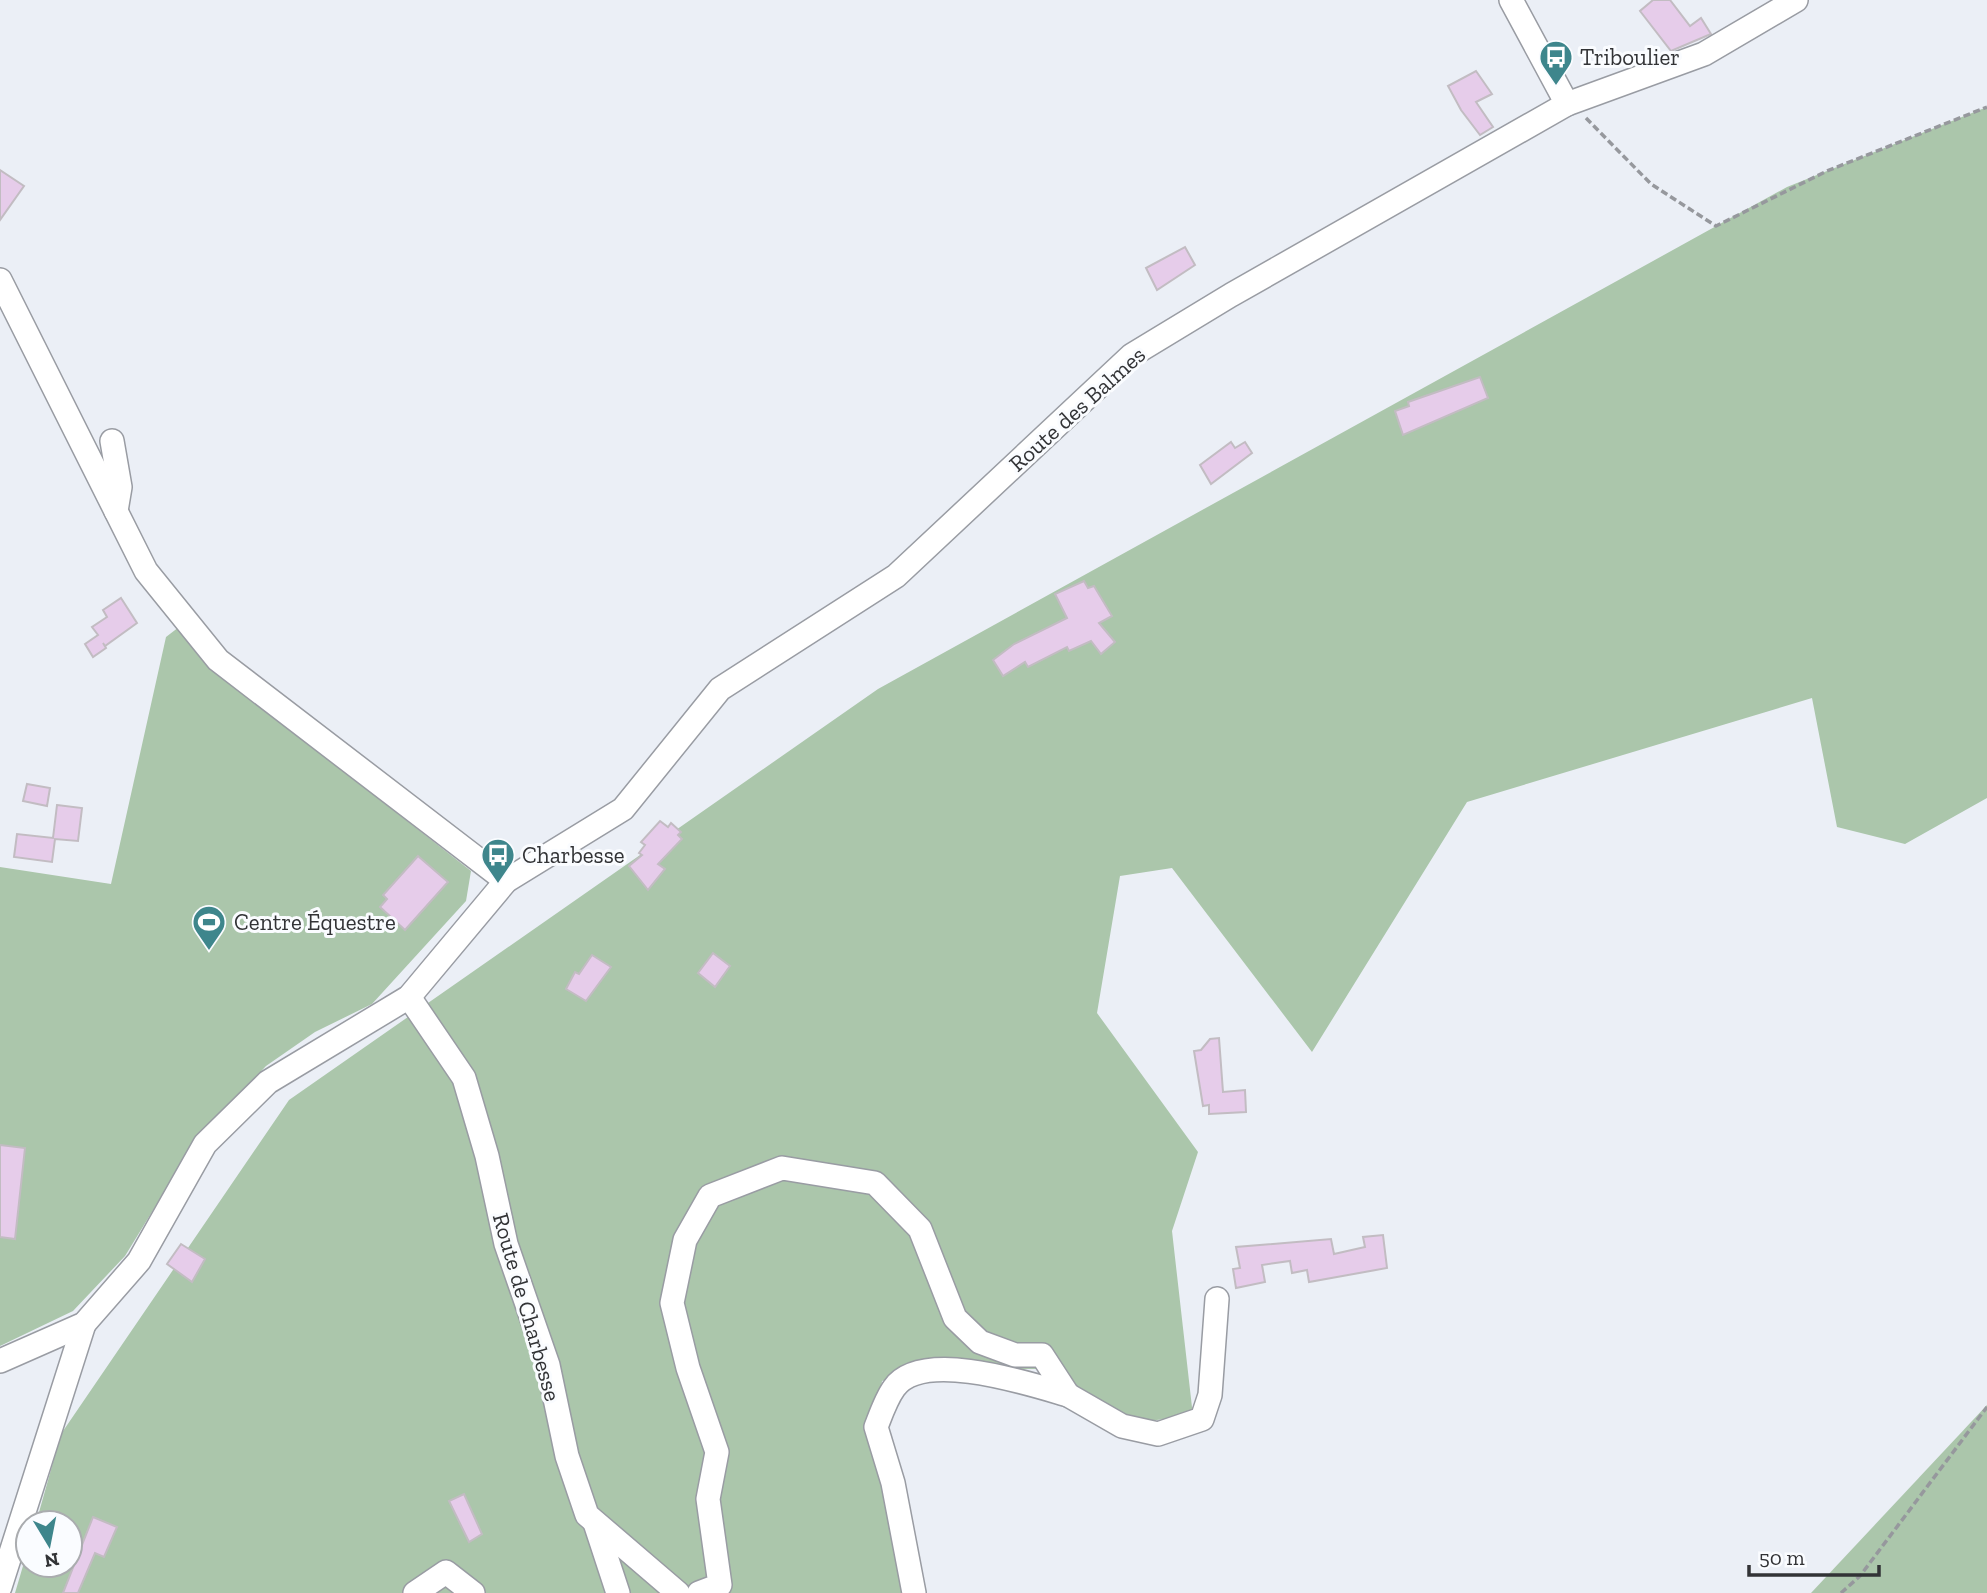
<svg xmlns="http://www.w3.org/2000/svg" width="1987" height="1593" viewBox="0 0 1987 1593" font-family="'Zilla Slab',serif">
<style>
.green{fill:#abc6ab}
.building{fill:#e6ccea;stroke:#c2bcc2;stroke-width:2}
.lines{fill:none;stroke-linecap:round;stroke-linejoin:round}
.minor-casing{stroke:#999ca3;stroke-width:26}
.path{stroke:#96989d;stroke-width:3.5;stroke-dasharray:7 3.5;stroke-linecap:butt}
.minor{stroke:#fff;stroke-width:23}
.labels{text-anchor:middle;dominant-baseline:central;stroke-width:6;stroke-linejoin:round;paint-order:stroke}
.poi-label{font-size:23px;fill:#323336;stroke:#fafcff;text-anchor:start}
.street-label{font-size:23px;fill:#323336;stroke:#fafcff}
</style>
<rect width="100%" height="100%" fill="#ebeff6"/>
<g class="green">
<path d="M1987 107V798L1905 844 1837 827 1812 698 1467 802 1312 1052 1172 868 1120 876 1097 1013 1198 1152 1172 1231 1193 1416 1129 1423 1040 1369H923L882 1381 876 1427 904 1593H15L28 1549V1565H70V1523H36L61 1434 289 1100 878 689 1787 187Z"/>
<path d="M179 627 221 675 471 871 466 901 372 1004 315 1032 266 1066 196 1140 125 1256 73 1311 0 1346V867L111 884 166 637Z"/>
<path d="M1987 1405V1593H1811Z"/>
</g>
<g class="building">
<path d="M1653 0H1670L1690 26 1701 18 1711 34 1671 51 1640 11Z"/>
<path d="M1476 71 1492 94 1476 102 1493 127 1480 135 1461 110 1448 86Z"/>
<path d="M0 170 24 186 0 220Z"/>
<path d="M1185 247 1195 265 1157 290 1146 268Z"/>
<path d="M1480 377 1488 398 1403 435 1395 411 1409 406 1408 402Z"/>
<path d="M1231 442 1235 448 1245 442 1252 453 1211 484 1200 465Z"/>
<path d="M1084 581 1088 588 1094 586 1112 616 1099 623 1115 642 1101 654 1091 641 1069 651 1067 647 1028 667 1025 662 1003 676 993 660 1014 644 1067 618 1055 594Z"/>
<path d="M121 598 137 623 105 646 103 643 106 648 93 657 85 644 98 635 92 627 107 617 103 610Z"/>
<path d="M27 784 50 788 47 806 23 801Z"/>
<path d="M57 805 82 808 78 841 55 839 52 862 14 857 17 834 53 838Z"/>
<path d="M660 821 668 827 671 823 681 832 678 835 682 839 658 864 665 869 648 890 629 866 642 855 639 853 645 845 641 842Z"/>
<path d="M418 856 448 882 405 930 380 907 387 899 383 895Z"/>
<path d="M713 953 730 966 715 987 698 973Z"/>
<path d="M592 955 611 967 586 1001 566 989 575 972 579 974Z"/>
<path d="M1219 1038 1223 1092 1245 1090 1246 1112 1209 1114V1105L1203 1106 1194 1051 1201 1050 1210 1039Z"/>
<path d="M0 1145 25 1148 15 1239 0 1237Z"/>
<path d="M1383 1235 1387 1268 1309 1282 1307 1270 1292 1273 1290 1261 1262 1265 1265 1282 1236 1288 1233 1269 1240 1268 1236 1247 1331 1239 1334 1254 1365 1247 1363 1237Z"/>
<path d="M181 1244 205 1259 192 1282 167 1264Z"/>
<path d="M464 1494 482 1534 469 1542 449 1501Z"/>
<path d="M93 1517 117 1527 104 1557 95 1553 78 1593H63Z"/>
</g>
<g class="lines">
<defs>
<g id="minor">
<path d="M1511 0 1567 104"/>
<path d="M0 280 146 571 218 660 506 881"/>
<path d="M112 441 120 487 116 511"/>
<path d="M409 997 464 1078 487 1156 506 1244 548 1365 567 1456 587 1515 678 1593"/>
<path d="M0 1361 84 1324 139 1261 205 1144 268 1082 409 997 506 881 623 809 720 689 896 576 1132 355 1231 295 1567 104 1704 54 1796 0"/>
<path d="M1068 1395 1122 1426 1158 1434 1202 1419 1210 1395 1217 1299"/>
<path d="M595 1523 618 1593"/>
<path d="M0 1587 84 1324"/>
<path d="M415 1593 446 1572 473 1593"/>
<path d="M699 1593 720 1585 708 1499 717 1452 688 1368 672 1303 685 1240 710 1196 782 1168 875 1183 920 1229 955 1318 980 1342 1015 1355H1042L1068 1395C1030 1384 922 1348 894 1388 886 1399 881 1414 876 1427L893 1483 914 1593"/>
</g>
</defs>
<use href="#minor" class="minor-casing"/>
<g class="path">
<path d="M1586 118 1651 184 1716 226 1827 171 1987 107"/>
<path d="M1841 1593 1860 1576 1987 1407"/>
</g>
<use href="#minor" class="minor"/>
</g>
<defs>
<symbol id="bus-pin" viewBox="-11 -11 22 30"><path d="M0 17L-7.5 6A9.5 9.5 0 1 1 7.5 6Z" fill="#3e868c" stroke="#fafcff"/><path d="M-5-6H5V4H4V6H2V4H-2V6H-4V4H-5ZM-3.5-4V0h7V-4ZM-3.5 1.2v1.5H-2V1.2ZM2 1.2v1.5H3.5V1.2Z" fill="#fff"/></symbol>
<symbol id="stadium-pin" viewBox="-11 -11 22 30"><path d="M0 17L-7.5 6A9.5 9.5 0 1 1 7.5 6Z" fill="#3e868c" stroke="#fafcff"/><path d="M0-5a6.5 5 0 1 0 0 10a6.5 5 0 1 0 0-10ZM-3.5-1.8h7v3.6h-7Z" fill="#fff"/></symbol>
</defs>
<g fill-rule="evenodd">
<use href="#bus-pin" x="1537" y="38" width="38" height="52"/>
<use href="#bus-pin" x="479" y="836" width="38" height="52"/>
<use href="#stadium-pin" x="190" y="903" width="38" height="52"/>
</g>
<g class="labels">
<g class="poi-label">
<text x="1580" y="57">Triboulier</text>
<text x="522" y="855">Charbesse</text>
<text x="234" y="922">Centre Équestre</text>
</g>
<g class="street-label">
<text transform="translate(1077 409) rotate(-42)">Route des Balmes</text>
<text transform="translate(527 1307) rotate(74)">Route de Charbesse</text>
</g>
</g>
<g transform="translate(49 1544) rotate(170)"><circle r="33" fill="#fafcff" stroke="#aaacaf" stroke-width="2"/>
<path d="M0-5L12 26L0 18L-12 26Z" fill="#3e868c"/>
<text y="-10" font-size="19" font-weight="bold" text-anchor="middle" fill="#323336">N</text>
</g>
<path d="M1749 1565v10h130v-10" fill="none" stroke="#323336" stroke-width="3.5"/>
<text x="1759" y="1565" font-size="21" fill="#323336" stroke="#fafcff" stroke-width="5" paint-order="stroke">50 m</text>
</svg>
